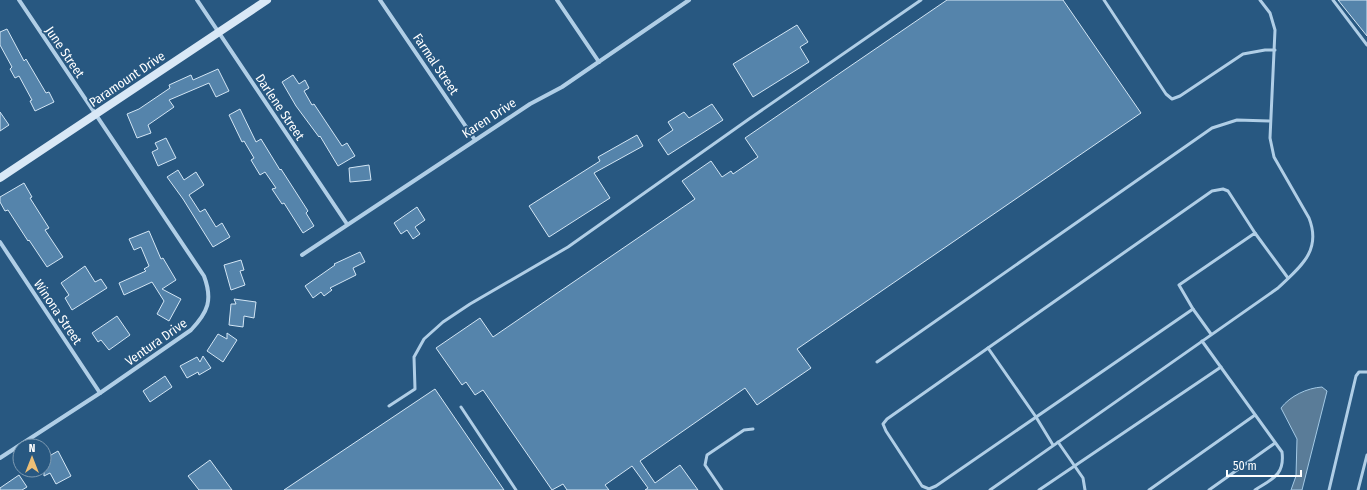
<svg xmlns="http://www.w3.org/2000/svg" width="1367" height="490" viewBox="0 0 1367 490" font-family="'Fira Sans Condensed',sans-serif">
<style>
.water{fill:#5a7c98;stroke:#a4cae6}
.building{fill:#5584ab;stroke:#d3e6f5}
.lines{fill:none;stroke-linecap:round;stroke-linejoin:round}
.lane{stroke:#b0cee6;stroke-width:3}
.street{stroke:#b0cee6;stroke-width:4}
.secondary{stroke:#d9e8f6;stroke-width:8}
.labels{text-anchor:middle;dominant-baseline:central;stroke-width:3.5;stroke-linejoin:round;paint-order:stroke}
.street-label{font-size:13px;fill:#fff;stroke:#285881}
</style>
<rect width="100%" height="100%" fill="#285881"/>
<path class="water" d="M1322 387 1327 391 1302 490H1291L1296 476 1297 439 1281 408C1290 396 1307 388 1322 387Z"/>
<g class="building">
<path d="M947 0H1063L1141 113 797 349 811 368 757 405 745 388 640 461 655 483 680 465 698 490H645L648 488 632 466 605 485 609 490H567L563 484 552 490 483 390 475 395 466 382 462 385 436 348 480 318 493 337 695 199 682 181 711 161 722 177 731 171 733 174 758 157 745 138Z"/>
<path d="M1338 0H1367V36Z"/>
<path d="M797 25 808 42 800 47 809 62 753 97 733 64Z"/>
<path d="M7 29 24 61 26 59 46 93 49 92 54 102 35 111 30 101 32 100 19 76 15 78 10 69 12 67 0 45V32Z"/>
<path d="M218 69 229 91 216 97 209 83 169 100 174 107 148 125 151 133 137 138 127 114 139 109 170 88 169 85 191 75 193 80Z"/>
<path d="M293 75 299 84 305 80 309 88 304 91 312 105 314 104 342 146 347 143 355 156 338 166 320 136 319 137 296 106 282 82Z"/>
<path d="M712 104 723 120 668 155 658 140 673 130 668 122 684 112 689 118Z"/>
<path d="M240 109 256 142 261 139 280 170 281 169 308 211 306 213 314 226 303 233 284 203 282 204 272 189 276 188 265 172 260 175 251 160 254 158 244 141 242 142 229 115Z"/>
<path d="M0 112 9 125 0 131Z"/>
<path d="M637 135 643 146 594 173 610 198 549 237 529 206 600 161 598 157Z"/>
<path d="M166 138 176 158 158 166 152 152 158 149 155 143Z"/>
<path d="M369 165 371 180 350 182 349 168Z"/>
<path d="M178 170 184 180 196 172 204 185 189 195 200 212 205 209 216 227 222 223 230 237 213 247 183 199 167 177Z"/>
<path d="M24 183 32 197 30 198 49 228 45 230 63 257 47 267 29 240 28 241 8 210 5 211 0 202V197Z"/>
<path d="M417 207 425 220 415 227 420 234 413 239 407 230 401 234 394 223Z"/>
<path d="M149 231 161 259 163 258 176 280 162 289 181 299 169 321 157 314 164 301 152 282 124 295 119 283 146 271 144 269 149 266 141 247 134 250 129 239Z"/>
<path d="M360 252 365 262 353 268 356 275 330 288 332 290 324 296 321 292 313 298 305 286 335 265 334 264Z"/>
<path d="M241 260 244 270 240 271 245 285 231 290 224 265Z"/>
<path d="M85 266 95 282 101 279 107 288 72 310 65 298 69 295 61 283Z"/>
<path d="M234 299 256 302 254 318 244 316 243 327 229 325 231 304H236Z"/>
<path d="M117 316 130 335 109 350 101 340 98 342 92 333Z"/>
<path d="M227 333 237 340 223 362 207 351 218 334 227 339Z"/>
<path d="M203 356 211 368 199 375 198 372 187 378 180 366 197 357 200 362Z"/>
<path d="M165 376 172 387 150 402 143 391Z"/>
<path d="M435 389 504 490H284Z"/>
<path d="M58 451 71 476 56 484 50 473 44 476V459Z"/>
<path d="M210 460 232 490H199L188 476Z"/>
<path d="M19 475 27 487 22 490H0V488Z"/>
</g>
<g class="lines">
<g class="lane">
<path d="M1104 0 1166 94 1172 99 1180 96 1243 54 1265 50H1275"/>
<path d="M1333 0 1367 45"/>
<path d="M1193 309 1211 334"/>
<path d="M1202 341 1282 452C1285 475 1272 479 1255 490"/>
<path d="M988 348 1212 191 1223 189 1228 191 1255 233"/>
<path d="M877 362 1212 128 1237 120 1269 121"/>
<path d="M389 406 415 389 414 357 424 339 443 322 470 304 568 247 749 119 921 0"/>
<path d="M461 407 516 490"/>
<path d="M1058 442 1083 478 1085 490"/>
<path d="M1053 445 1036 417 988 348 887 419 883 424 886 431 922 486 929 489 936 486 1193 309 1179 285 1255 233 1288 278"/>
<path d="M722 490 705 465 707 455 744 430 753 429"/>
<path d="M990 490 1278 288C1300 267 1322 251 1309 218L1274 157 1270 138 1275 30 1270 13 1260 0"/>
<path d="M1039 490 1221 367"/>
<path d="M1149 490 1255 415"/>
<path d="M1209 490 1275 443"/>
<path d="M1329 490 1356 376 1359 372H1367"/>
<path d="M1358 490 1367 455"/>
</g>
<g class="street">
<path d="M197 0 347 224"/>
<path d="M380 0 475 140"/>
<path d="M557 0 599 62"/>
<path d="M0 242 100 393"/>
<path d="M302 255 530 104 562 87 689 0"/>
<path d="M0 458 100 393 191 330C208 312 213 300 204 276L19 0"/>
</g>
<path class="secondary" d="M0 178 267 0"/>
</g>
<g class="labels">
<g class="street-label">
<text transform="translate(65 52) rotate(56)">June Street</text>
<text transform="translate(436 64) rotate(56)">Farmal Street</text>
<text transform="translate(127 79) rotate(-34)">Paramount Drive</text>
<text transform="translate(280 107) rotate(56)">Darlene Street</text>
<text transform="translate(489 118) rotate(-33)">Karen Drive</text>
<text transform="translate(58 312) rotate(56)">Winona Street</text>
<text transform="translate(156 342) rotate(-35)">Ventura Drive</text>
</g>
</g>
<g transform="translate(32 458)"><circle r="19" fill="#285881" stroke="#7e9bb3"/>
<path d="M0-3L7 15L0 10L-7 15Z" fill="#edbf76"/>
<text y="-6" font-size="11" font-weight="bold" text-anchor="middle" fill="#ffffff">N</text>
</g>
<path d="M1227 470v6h74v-6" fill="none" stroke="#ffffff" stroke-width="2"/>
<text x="1233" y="470" font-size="12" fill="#ffffff" stroke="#285881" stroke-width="3" paint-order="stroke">50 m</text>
</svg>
